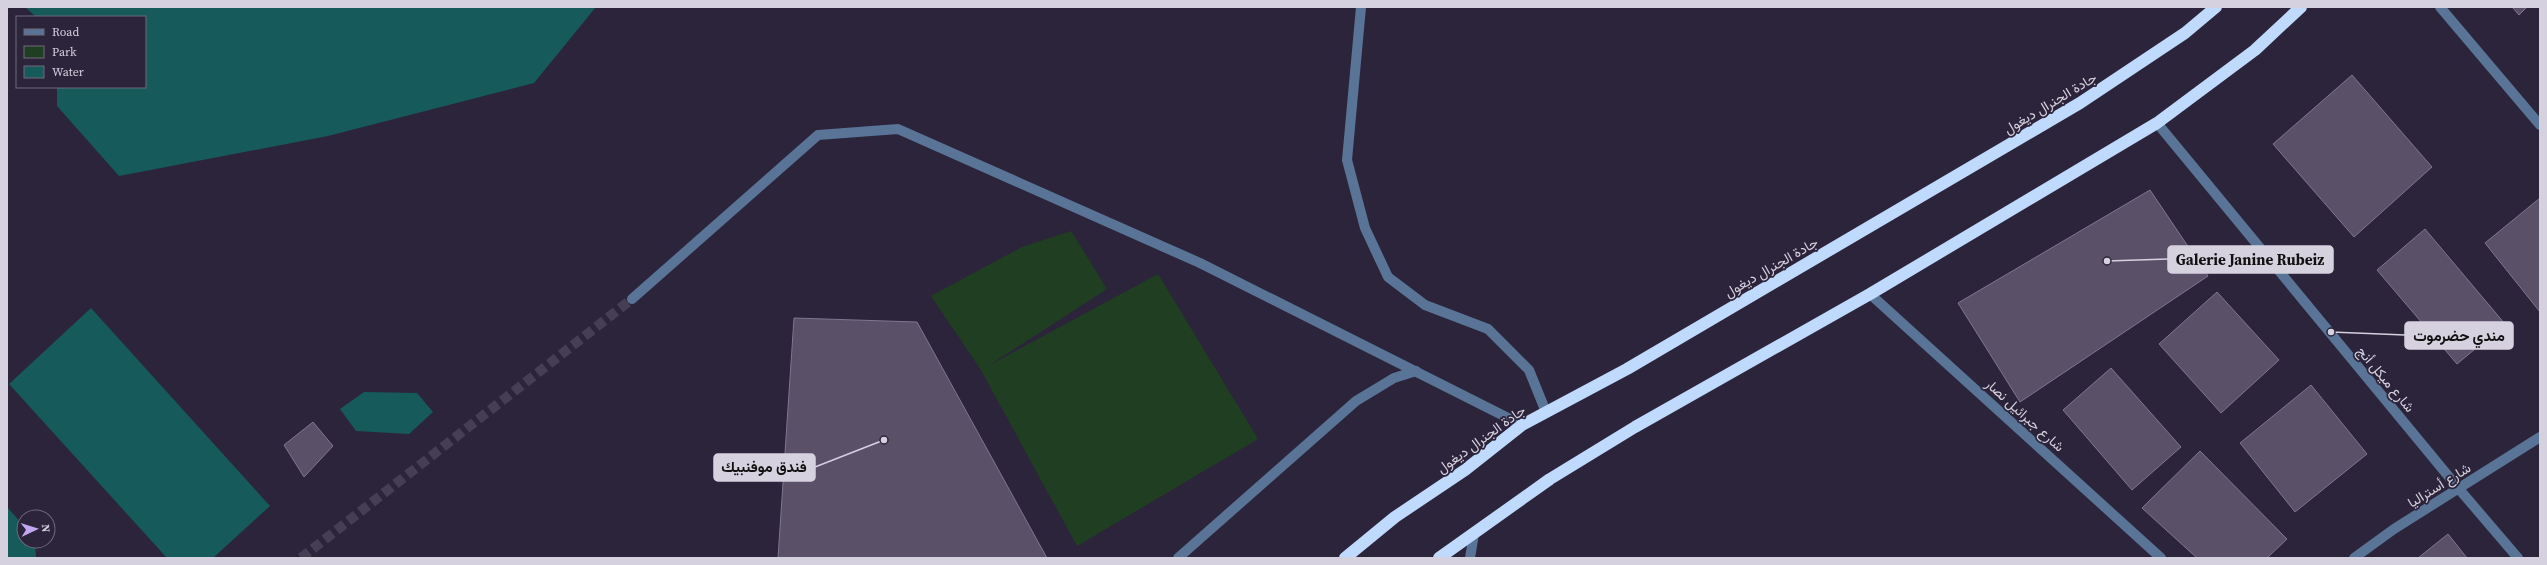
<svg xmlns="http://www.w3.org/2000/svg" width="2547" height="565" viewBox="0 0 2547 565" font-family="'Source Serif 4',Vazirmatn,serif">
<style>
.green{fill:#203f22}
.water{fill:#165a5b}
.building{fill:#5a5169;stroke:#7f768f}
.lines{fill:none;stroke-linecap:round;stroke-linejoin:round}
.minor-tunnel{stroke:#463e53;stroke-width:10;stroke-dasharray:10 5;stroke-linecap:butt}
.minor{stroke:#597497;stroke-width:10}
.highway{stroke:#c0dafe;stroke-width:12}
.labels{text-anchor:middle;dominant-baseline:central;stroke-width:3.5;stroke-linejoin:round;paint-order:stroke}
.street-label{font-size:14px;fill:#d6d1df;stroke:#2c243a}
.leader{fill:none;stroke:#d6d1df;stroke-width:1.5}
.callout-dot{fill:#d6d1df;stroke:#2c243a;stroke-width:1.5}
.callout{fill:#d6d1df;stroke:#d6d1df;stroke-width:1.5}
.callout-label{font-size:15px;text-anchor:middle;font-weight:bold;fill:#111}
</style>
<rect width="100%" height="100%" fill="#2c243a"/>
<path class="green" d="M1071 231 1107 289 988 366 1158 274 1258 439 1077 546 981 370 931 296 1022 247Z"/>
<g class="water">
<path d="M25 7H596L534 83 328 136 119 176 57 106V87H145V17H36Z"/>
<path d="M91 308 270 506 213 558H167L9 384Z"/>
<path d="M364 392 417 393 433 412 409 434 356 431 340 409Z"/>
<path d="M7 507 24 526V541H35L36 558H7Z"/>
</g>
<g class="building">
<path d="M2512 7H2527L2519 15Z"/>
<path d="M2352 75 2432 167 2354 237 2273 144Z"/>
<path d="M2150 190 2208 276 2020 402 1958 303Z"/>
<path d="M2540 198V312L2485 243Z"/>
<path d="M2425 229 2505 324 2457 364 2377 270Z"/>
<path d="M2217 292 2279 360 2221 413 2159 344Z"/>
<path d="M794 318 917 322 1047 558H778Z"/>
<path d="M2111 368 2181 447 2132 490 2063 410Z"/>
<path d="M2311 385 2367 454 2295 512 2240 443Z"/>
<path d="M313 422 333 446 304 477 284 445Z"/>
<path d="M2200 451 2287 539 2267 558H2197L2142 508Z"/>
<path d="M2448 534 2467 558H2418Z"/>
</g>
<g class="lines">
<path class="minor-tunnel" d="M301 558 632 299"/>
<g class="minor">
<path d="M1361 7 1347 160 1365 228 1388 277 1425 305 1488 329 1529 370 1546 412"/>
<path d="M2440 7 2540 125"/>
<path d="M2157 123 2459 489 2518 558"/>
<path d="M1870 294 2161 558"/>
<path d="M632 299 818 135 898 129 1200 263 1522 425"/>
<path d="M1178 558 1356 401 1394 378 1416 371"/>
<path d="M1470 558 1474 534"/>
<path d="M2354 558 2394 529 2540 437"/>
</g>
<g class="highway">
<path d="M1345 558 1395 517 1465 470 1522 425 1627 369 2080 103 2185 33 2216 7"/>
<path d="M1439 558 1550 479 1635 427 1870 294 2157 123 2255 50 2301 7"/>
</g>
</g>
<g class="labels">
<g class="street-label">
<text transform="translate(2050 103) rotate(-31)">جادة الجنرال ديغول</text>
<text transform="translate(1771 267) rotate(-30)">جادة الجنرال ديغول</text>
<text transform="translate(2386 379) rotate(50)">شارع ميكل أنج</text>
<text transform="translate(2025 415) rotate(42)">شارع جبرائيل نصار</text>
<text transform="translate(1481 439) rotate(-36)">جادة الجنرال ديغول</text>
<text transform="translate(2439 485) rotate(-32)">شارع أستراليا</text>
</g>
</g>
<path class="leader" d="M2107 261L2168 259M2331 332L2405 335M884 440L815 467"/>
<g class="callout-dot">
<circle cx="2107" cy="261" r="4"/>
<circle cx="2331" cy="332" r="4"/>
<circle cx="884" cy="440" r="4"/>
</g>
<g class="callout">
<rect x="2168" y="246" width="165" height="27" rx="4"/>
<rect x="2405" y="322" width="108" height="27" rx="4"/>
<rect x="714" y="454" width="101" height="27" rx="4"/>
</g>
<g class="callout-label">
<text x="2250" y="265">Galerie Janine Rubeiz</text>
<text x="2459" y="341">مندي حضرموت</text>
<text x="764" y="472">فندق موفنبيك</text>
</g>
<rect width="2547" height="565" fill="none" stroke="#d6d1df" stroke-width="16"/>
<rect x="16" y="16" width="130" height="72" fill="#2c243a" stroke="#70697c"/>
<rect x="24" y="29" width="20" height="6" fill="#597497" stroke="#70697c"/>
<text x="52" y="36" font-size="12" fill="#d6d1df">Road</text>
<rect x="24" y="46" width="20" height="12" fill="#203f22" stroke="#70697c"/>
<text x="52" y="56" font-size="12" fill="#d6d1df">Park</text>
<rect x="24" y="66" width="20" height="12" fill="#165a5b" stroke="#70697c"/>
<text x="52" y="76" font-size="12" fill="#d6d1df">Water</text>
<g transform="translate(36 529) rotate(86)"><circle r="19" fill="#2c243a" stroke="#70697c"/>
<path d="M0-3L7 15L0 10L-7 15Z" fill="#c2a7f2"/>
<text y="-6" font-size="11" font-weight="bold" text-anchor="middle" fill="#d6d1df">N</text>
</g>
</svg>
